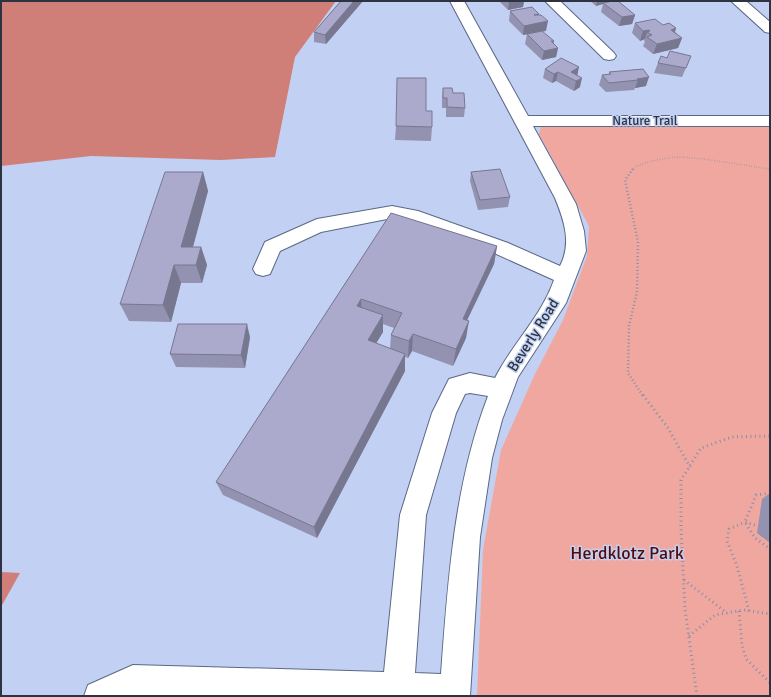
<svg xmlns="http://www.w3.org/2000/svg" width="771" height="697" viewBox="0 0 771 697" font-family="Signika,sans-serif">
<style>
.green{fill:#f0a79f}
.forest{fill:#cf7f77}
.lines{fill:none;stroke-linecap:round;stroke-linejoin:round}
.minor-casing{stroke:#5a6785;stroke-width:2}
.path-far2{stroke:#8590aa;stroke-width:1.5;stroke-dasharray:0.5 2;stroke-linecap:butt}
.path-far1{stroke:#8590aa;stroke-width:2.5;stroke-dasharray:1 2.5;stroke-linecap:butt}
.path{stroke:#8590aa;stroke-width:3;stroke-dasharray:1 3.5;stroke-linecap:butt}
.minor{fill:#fff;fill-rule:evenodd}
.wall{fill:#9392b0;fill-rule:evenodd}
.shaded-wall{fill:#787790}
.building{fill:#abaacd;stroke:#787790}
.labels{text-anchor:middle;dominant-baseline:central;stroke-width:3;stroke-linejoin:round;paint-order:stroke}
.far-street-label{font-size:13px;fill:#2d3341;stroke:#c2d1f3}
.street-label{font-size:15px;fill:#2d3341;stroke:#c2d1f3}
.near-park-label{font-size:18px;fill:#530a0a;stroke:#c2d1f3}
</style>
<rect width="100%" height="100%" fill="#c2d1f3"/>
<path class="green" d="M770 125V696H477L483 550 501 450 535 374 563 320 587 256 589 226 539 134 541 126Z"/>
<g class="forest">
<path d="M1 1H336L295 57 275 157 221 160 91 156 1 166Z"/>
<path d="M1 572 20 573 1 607Z"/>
</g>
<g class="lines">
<defs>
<g id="minor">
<path d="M450 1H464L528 116H770V126H533L576 204 584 231 586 251 566 303 518 377 502 420 492 458 480 537 470 696H84L88 685 133 665 384 672 400 515 432 413 449 379 470 373 495 378C512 344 541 317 554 280L494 253 408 222 392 218 321 232 280 251 270 274 263 276 256 274 253 269 265 242 317 219 392 206 418 211 508 243 560 266C572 243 564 220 555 198ZM470 393 488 396C454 485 448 580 441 674L415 673 426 515 456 413 465 394Z"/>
<path d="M545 1H560L614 53 616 56 614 59 609 60 604 59Z"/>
<path d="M731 1H746L770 22V33L765 32Z"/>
</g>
</defs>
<use href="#minor" class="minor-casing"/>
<path class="path-far2" d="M632 170C638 162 670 157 681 157 711 159 741 165 770 169"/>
<path class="path-far1" d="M633 169 625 180 638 242 637 292 629 326 628 373 643 396"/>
<g class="path">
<path d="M643 395 668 428 690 467"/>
<path d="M770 493 756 495 745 522 755 538 770 549"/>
<path d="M684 580 727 613"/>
<path d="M739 611 742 645 746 659 770 683"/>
<path d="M749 611 737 566 727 541 729 529 745 522 758 526"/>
<path d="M689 636 715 615 744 610 770 614"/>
<path d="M697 696 685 609 681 528V480L701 448 732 437 770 436"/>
</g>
<use href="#minor" class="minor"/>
</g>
<g class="wall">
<path d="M341 1H363L326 44 314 42V32Z"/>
<path d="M499 1H524L523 7 508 10Z"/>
<path d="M583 1H609V2L635 15 632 24 619 26 601 12 603 4 596 6 590 1 585 2Z"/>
<path d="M510 11 539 15 546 31H542L558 48 556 57 542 60 525 44 527 34 523 35 509 21Z"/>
<path d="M635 23 663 25 676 28 675 32 682 38 678 48 653 54 643 46 645 42 644 41 645 39 640 41 632 33Z"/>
<path d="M691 56 682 77 654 73 658 63 667 58Z"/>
<path d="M545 69 577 75 580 87 574 91 556 81 552 83 543 78Z"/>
<path d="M643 69 646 86 635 88 634 90 606 92 599 85 602 75 609 74V72Z"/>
<path d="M443 88 453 93 465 108 464 117H446V108H442V98Z"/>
<path d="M426 111 432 127 431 141 395 140 396 126Z"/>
<path d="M203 172 208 191 193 247H201L207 265 202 283H181L171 322 129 321 120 304Z"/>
<path d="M471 172 510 197 508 207 478 210 470 181Z"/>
<path d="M391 213 497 246 494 264 467 320 466 338 453 366 412 351 408 358 405 357V371L317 538 223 495 216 482ZM383 324 394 328 391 335 390 349 376 343 383 332Z"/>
<path d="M250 337 245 368 176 367 170 354Z"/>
<path d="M770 493V543L757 533 762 499Z"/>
</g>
<g class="shaded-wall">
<path d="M354 1H363L326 44 325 35Z"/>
<path d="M509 1H524L523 7 508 10Z"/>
<path d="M597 1H609V3H603V4L596 6Z"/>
<path d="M539 14 537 23 548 21 546 31 523 35 524 26 534 15Z"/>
<path d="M635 15 632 24 619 26 622 17Z"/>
<path d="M676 28 673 38 671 30Z"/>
<path d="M649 30 648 32H647L645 39 640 41 643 31Z"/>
<path d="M682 38 678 48 653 54 657 44Z"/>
<path d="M551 41H554L552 49 558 48 556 57 542 60 544 51Z"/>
<path d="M579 67 577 77 571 72Z"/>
<path d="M558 72 556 81 552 83 554 74Z"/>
<path d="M649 77 646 86 635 88 638 80 637 79Z"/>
<path d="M582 78 580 87 574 91 576 81Z"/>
<path d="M203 172 208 191 188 265 181 247Z"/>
<path d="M497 246 494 264 460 335 463 319Z"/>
<path d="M201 247 207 265 202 283 196 265Z"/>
<path d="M174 265 181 283 171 322 163 305Z"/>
<path d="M361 299 362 316 357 306Z"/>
<path d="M383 315V332L368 357V340Z"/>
<path d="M469 321 466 338 453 366 456 349Z"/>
<path d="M247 324 250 337 245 368 241 355Z"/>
<path d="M413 334 412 351 408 358 409 341Z"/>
<path d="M405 354V371L317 538 314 527Z"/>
</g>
<g class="building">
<path d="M341 1H354L325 35 314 32Z"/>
<path d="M613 1H618L635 15 622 17 603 3Z"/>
<path d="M532 7 539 14 534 15H541L548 21 524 26 510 11Z"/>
<path d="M655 19 663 25 669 23 676 28 671 30 682 38 657 44 647 37 652 35 647 32 650 31 649 30 643 31 635 23Z"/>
<path d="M542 31 554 41H551L558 48 544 51 527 34Z"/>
<path d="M670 51 691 56 686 68 658 63 661 56 667 58Z"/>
<path d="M561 58 579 67 571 72 582 78 576 81 558 72 554 74 545 69Z"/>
<path d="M643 69 649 77 637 79 638 80 609 83 602 75 611 74 609 72Z"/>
<path d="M397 78H426V111H432V127L396 126Z"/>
<path d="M443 88H452L453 93H464L465 108 447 107V98H443Z"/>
<path d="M500 169 510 197 480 200 471 172Z"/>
<path d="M165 172H203L181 247H201L196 265H174L163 305 120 304Z"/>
<path d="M391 213 497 246 463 319 469 321 456 349 413 334 409 341 391 335 402 313 361 299 357 306 383 315 368 340 405 354 314 527 216 482Z"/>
<path d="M178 324H247L241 355 170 354Z"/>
</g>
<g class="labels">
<g class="far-street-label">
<text x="645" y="121">Nature Trail</text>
</g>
<g class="street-label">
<text transform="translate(533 335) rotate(-58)">Beverly Road</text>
</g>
<g class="near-park-label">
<text x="627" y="553">Herdklotz Park</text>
</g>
</g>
<rect width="771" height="697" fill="none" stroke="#2d3341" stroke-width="4"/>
</svg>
